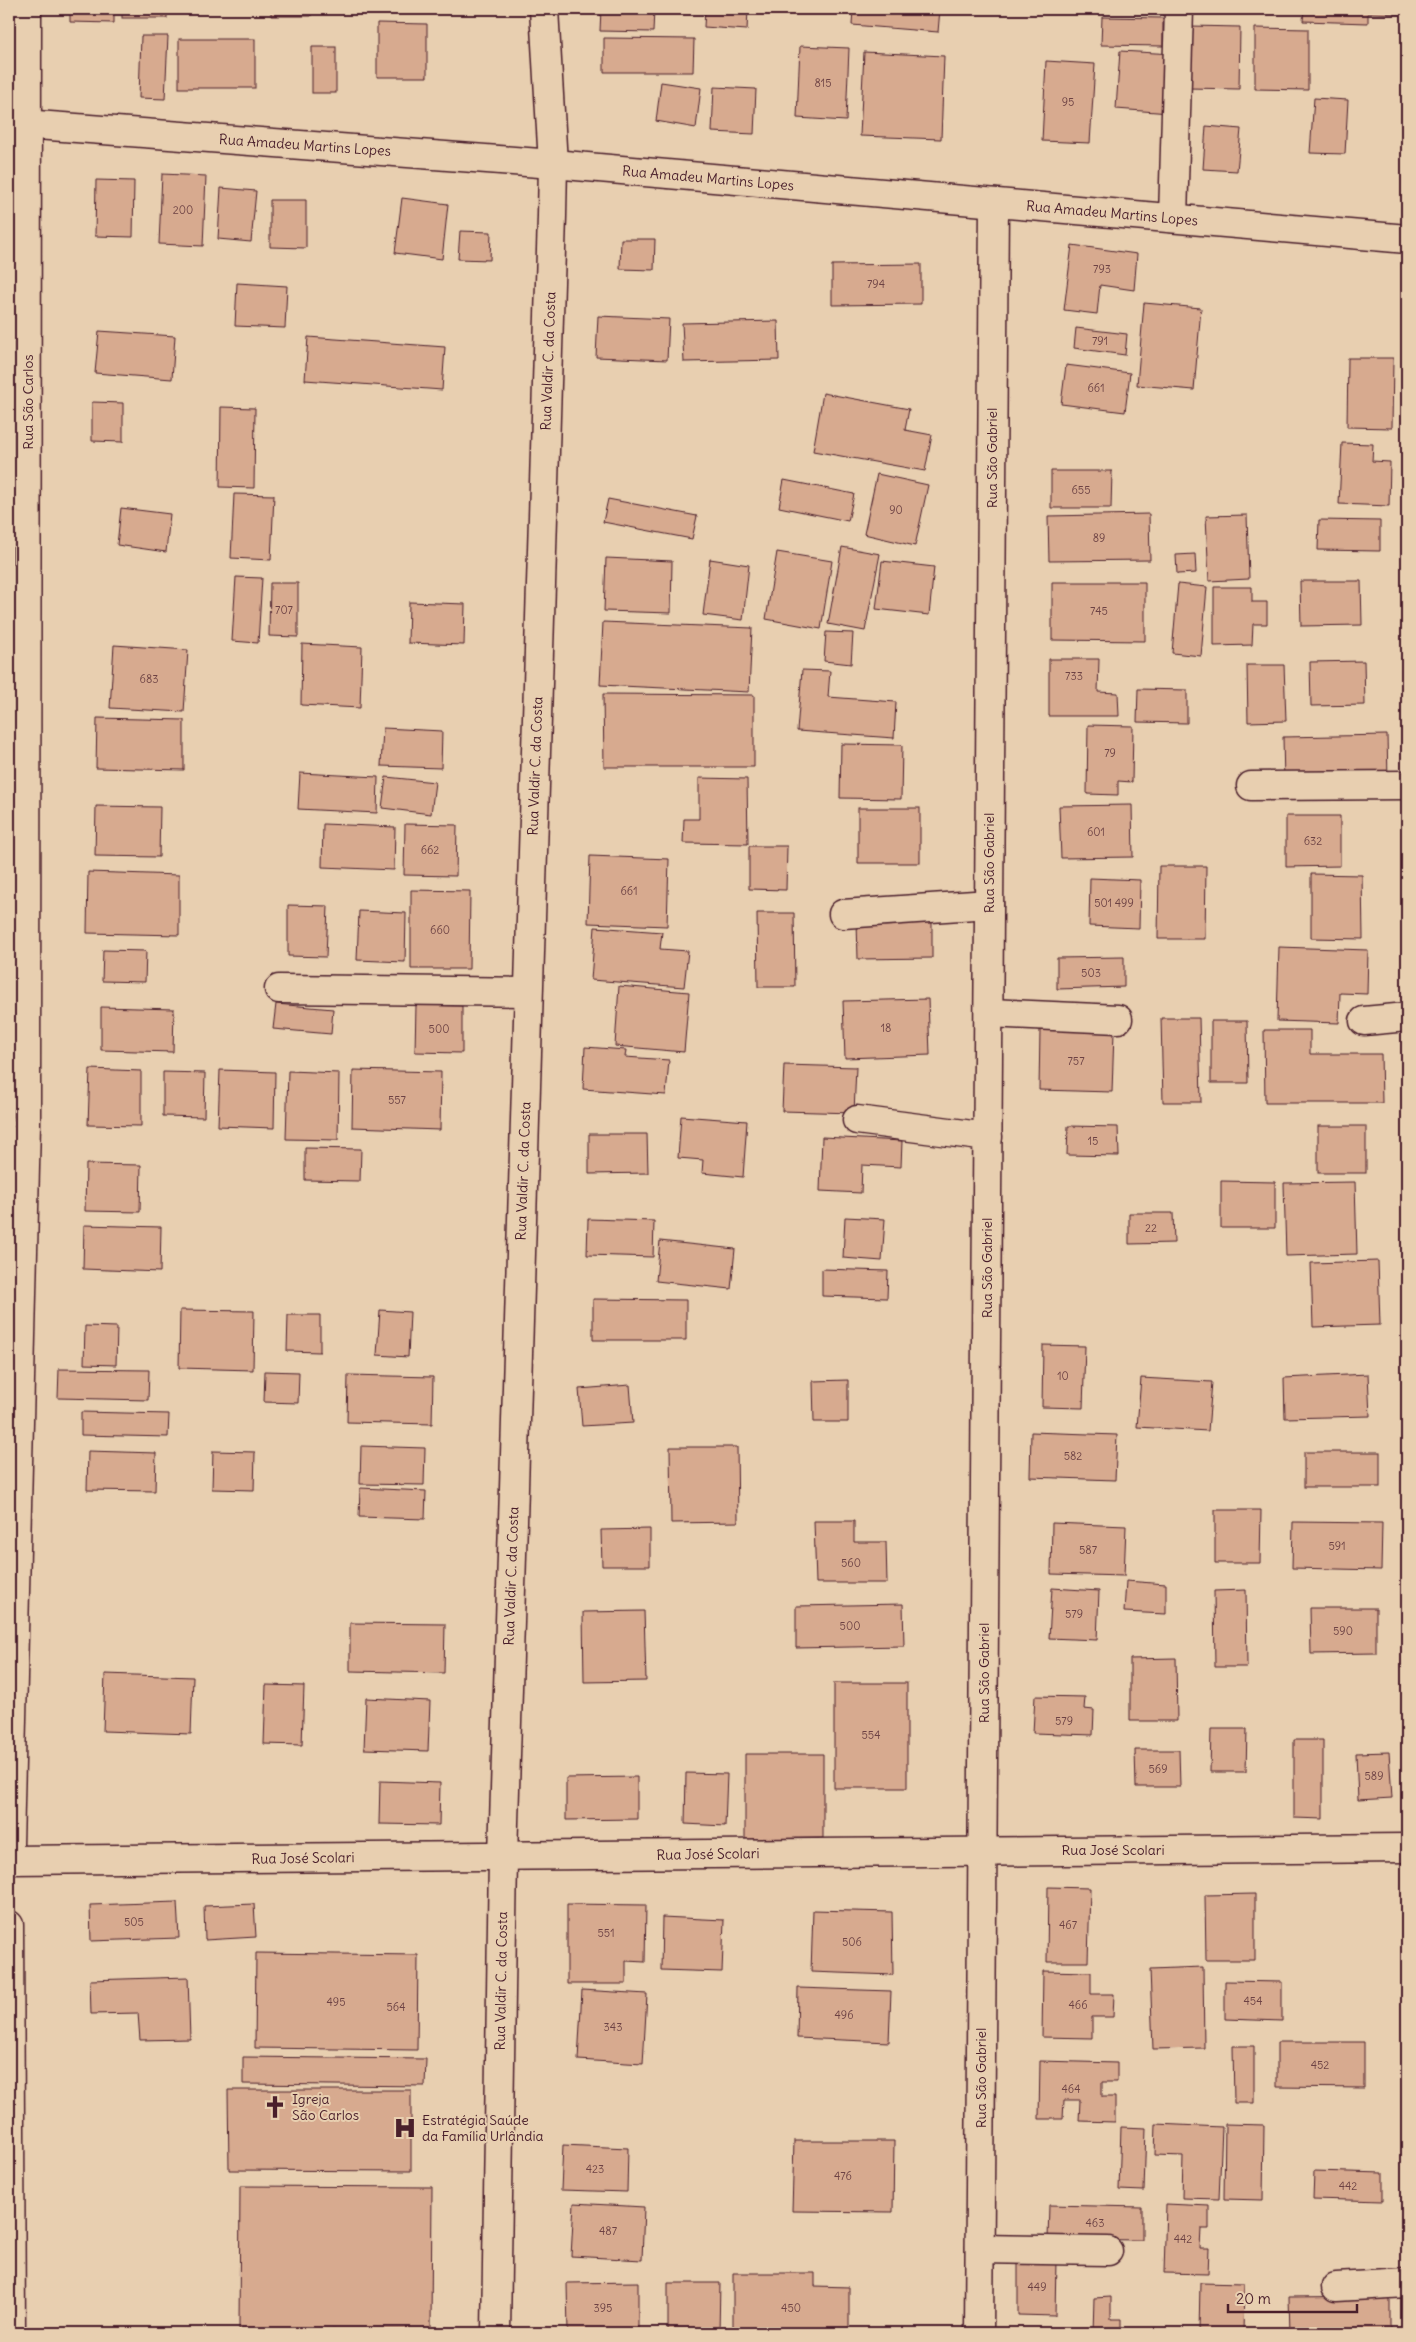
<svg xmlns="http://www.w3.org/2000/svg" width="1416" height="2342" viewBox="0 0 1416 2342" font-family="Delius,sans-serif">
<style>
.building{fill:#d7aa8f;stroke:#4a1f2b}
.lines{fill:none;stroke-linecap:round;stroke-linejoin:round}
.minor-casing{stroke:#4a1f2b;stroke-width:31}
.minor{stroke:#e8cfb0;stroke-width:28}
.labels{text-anchor:middle;dominant-baseline:central;stroke-width:4;stroke-linejoin:round;paint-order:stroke}
.number-label{font-size:11px;fill:#6d4244}
.street-label{font-size:14px;fill:#4a1f2b;stroke:#e8cfb0}
.poi-label{font-size:14px;fill:#4a1f2b;stroke:#e8cfb0;text-anchor:start}
</style>
<rect width="100%" height="100%" fill="#e8cfb0"/>
<filter id="ink" filterUnits="userSpaceOnUse"><feTurbulence type="fractalNoise" baseFrequency=".02" numOctaves="2"/><feDisplacementMap in="SourceGraphic" scale="10" xChannelSelector="R" yChannelSelector="G"/><feConvolveMatrix kernelMatrix="1 2 1 2 8 2 1 2 1" color-interpolation-filters="sRGB"/></filter>
<g filter="url(#ink)">
<g class="building">
<path d="M70 9H114V23L70 22Z"/>
<rect x="122" y="9" width="45" height="9"/>
<path d="M271 9H312L311 16H271Z"/>
<path d="M601 9H654L653 32 600 31Z"/>
<path d="M705 9H748L747 30 704 27Z"/>
<path d="M853 9H940L938 32 852 25Z"/>
<path d="M1304 9H1400V14L1368 13V23L1303 21Z"/>
<path d="M1102 17 1163 18V46L1101 45Z"/>
<path d="M377 23 427 24V77H377Z"/>
<path d="M1190 26 1240 27 1239 89 1189 88Z"/>
<path d="M1255 28 1308 29V90L1255 89Z"/>
<path d="M141 36H168L165 99 139 98Z"/>
<path d="M604 38 694 39 693 72H604Z"/>
<rect x="179" y="39" width="76" height="49"/>
<path d="M800 46 849 48 846 121 797 118Z"/>
<rect x="312" y="47" width="24" height="46"/>
<path d="M1120 51 1173 54 1170 113 1116 109Z"/>
<path d="M864 52 944 56 941 139 860 136Z"/>
<path d="M1046 61 1095 64 1090 143 1042 141Z"/>
<path d="M1405 79H1407V154H1403Z"/>
<path d="M661 82 701 88 696 128 656 121Z"/>
<path d="M714 87 756 89 754 134 712 132Z"/>
<path d="M1314 98 1348 100 1345 154 1310 153Z"/>
<path d="M1206 126 1241 129 1237 171 1203 169Z"/>
<path d="M162 174 206 176 203 246 159 244Z"/>
<path d="M96 180 134 181 133 237 95 236Z"/>
<path d="M221 188 256 191 251 242 218 239Z"/>
<path d="M402 198 448 204 442 259 395 253Z"/>
<path d="M270 200H306V248L270 247Z"/>
<path d="M460 231 491 232 490 260 458 259Z"/>
<path d="M621 239H655L654 270 620 269Z"/>
<path d="M1072 245 1137 254 1134 290 1100 285 1097 314 1064 310Z"/>
<path d="M921 264V304L832 305V265Z"/>
<path d="M237 283 287 286 285 328 235 326Z"/>
<path d="M1144 303 1201 308 1194 390 1137 385Z"/>
<path d="M598 316 669 319 667 360 596 357Z"/>
<path d="M778 321 779 360 684 362 682 323Z"/>
<path d="M1076 328 1127 334 1125 355 1074 348Z"/>
<path d="M99 331 175 336 172 379 95 373Z"/>
<path d="M308 337 445 347 442 390 305 380Z"/>
<path d="M1348 358H1393L1392 428 1347 427Z"/>
<path d="M1066 365 1130 373 1125 412 1061 404Z"/>
<path d="M823 393 909 409 905 430 932 435 925 471 813 451Z"/>
<path d="M92 402 123 403V442L92 441Z"/>
<path d="M221 407 255 408 254 488 220 487Z"/>
<path d="M1342 443 1373 444 1372 461 1390 462 1389 506 1339 504Z"/>
<path d="M1051 471H1112L1111 508H1051Z"/>
<path d="M877 474 928 485 915 546 864 534Z"/>
<path d="M784 480 854 494 848 521 779 507Z"/>
<path d="M234 494 274 495 271 560 231 558Z"/>
<path d="M608 499 697 516 692 539 603 522Z"/>
<path d="M121 508 170 514 166 552 117 545Z"/>
<path d="M1149 514 1150 560 1049 561 1048 516Z"/>
<path d="M1247 515 1249 579 1209 581 1206 516Z"/>
<path d="M1319 520 1380 521V551L1318 550Z"/>
<path d="M842 547 880 554 865 631 828 624Z"/>
<path d="M777 552 832 561 821 629 766 619Z"/>
<path d="M1195 554 1196 573 1177 574 1176 555Z"/>
<path d="M606 558 672 561 671 613 604 611Z"/>
<path d="M710 559 749 565 743 620 703 615Z"/>
<path d="M882 561 934 567 929 615 876 609Z"/>
<path d="M236 577 262 578 258 643 232 641Z"/>
<path d="M1300 581H1361L1362 625 1301 626Z"/>
<path d="M1052 582H1145V641L1052 640Z"/>
<path d="M270 583H298V637L269 636Z"/>
<path d="M1178 584 1207 587 1201 656 1172 653Z"/>
<path d="M1214 587H1252V602H1267V624H1253L1252 645 1214 646Z"/>
<path d="M409 602 465 604 464 645 408 643Z"/>
<path d="M603 622 752 628 749 692 600 685Z"/>
<path d="M826 632 853 633 851 664 824 661Z"/>
<path d="M302 644 362 647 360 708 301 705Z"/>
<path d="M114 645 188 650 184 712 110 708Z"/>
<path d="M1049 659H1099L1098 692 1118 693 1119 716H1049Z"/>
<path d="M1364 661 1365 705 1311 706 1310 662Z"/>
<path d="M1247 665H1284L1286 721 1248 722Z"/>
<path d="M802 670 830 671 828 697 896 702 894 738 797 731Z"/>
<path d="M1138 689 1187 690V723L1137 722Z"/>
<path d="M603 694 754 695V767H604Z"/>
<path d="M97 718 184 720V770L96 768Z"/>
<path d="M1088 725 1133 726 1132 782 1118 781V795L1087 794Z"/>
<path d="M383 728 442 731 441 768 381 766Z"/>
<path d="M1387 735 1388 779 1284 781 1283 737Z"/>
<path d="M841 744 902 745 901 799 840 798Z"/>
<path d="M300 773 378 777 377 813 298 809Z"/>
<path d="M386 777 435 782 431 814 382 808Z"/>
<path d="M699 778 747 779 748 844 683 843 684 819H699Z"/>
<path d="M1132 805 1133 857 1061 858 1059 806Z"/>
<path d="M96 806 160 807 159 857 95 856Z"/>
<rect x="858" y="808" width="62" height="55"/>
<path d="M1286 816H1340V866L1286 867Z"/>
<path d="M323 824 395 827 394 870 322 867Z"/>
<path d="M405 824 457 825 456 876 404 875Z"/>
<path d="M749 846H787L786 890 749 889Z"/>
<path d="M590 856 669 859 667 926 588 923Z"/>
<path d="M1159 866H1206L1205 939H1158Z"/>
<path d="M88 872 179 875V935L87 933Z"/>
<path d="M1311 874 1362 875 1363 939 1311 938Z"/>
<path d="M1090 878 1140 880 1139 928 1089 926Z"/>
<path d="M411 890 470 891 469 969H411Z"/>
<path d="M288 905 328 906 326 957 288 956Z"/>
<path d="M359 911 406 913 405 962 357 960Z"/>
<path d="M757 913H794L795 987H758Z"/>
<path d="M932 921V958L858 959 857 922Z"/>
<path d="M595 927 662 932 660 949 688 951 684 987 591 980Z"/>
<path d="M1279 947 1368 950 1367 994 1340 993 1339 1023 1277 1021Z"/>
<path d="M103 950 146 951 145 982 102 981Z"/>
<path d="M1124 957V987L1057 989V958Z"/>
<path d="M619 986 689 992 684 1052 615 1046Z"/>
<path d="M928 999 930 1055 845 1058 843 1001Z"/>
<path d="M276 1004 333 1009 331 1034 273 1029Z"/>
<path d="M416 1005 462 1006V1053L415 1052Z"/>
<path d="M101 1007 174 1009 173 1052 101 1050Z"/>
<path d="M1161 1018H1199L1201 1102H1163Z"/>
<path d="M1211 1021H1247L1248 1083H1211Z"/>
<path d="M1040 1030 1114 1032 1112 1092 1039 1090Z"/>
<path d="M1264 1030H1310V1054H1381L1382 1103H1265Z"/>
<path d="M585 1047 626 1050 625 1057 669 1060 666 1095 583 1089Z"/>
<path d="M784 1065 856 1067 854 1113 782 1111Z"/>
<path d="M90 1069 141 1071V1126L88 1125Z"/>
<path d="M220 1070 275 1072 274 1128 218 1126Z"/>
<path d="M353 1070 441 1072 440 1130 352 1127Z"/>
<path d="M288 1071 339 1073 338 1140 286 1139Z"/>
<path d="M163 1072 205 1073 204 1117 163 1116Z"/>
<path d="M681 1116 747 1121 743 1177 702 1173 703 1160 678 1158Z"/>
<path d="M1068 1126 1118 1127 1119 1156 1067 1155Z"/>
<rect x="1318" y="1126" width="48" height="47"/>
<path d="M589 1134H647L648 1173 589 1174Z"/>
<path d="M822 1137 902 1141 901 1167 862 1165 861 1193 820 1191Z"/>
<path d="M305 1148 361 1149 360 1181 305 1180Z"/>
<path d="M86 1164 141 1165 140 1212 85 1211Z"/>
<path d="M1221 1181 1275 1182V1228H1221Z"/>
<path d="M1355 1182 1357 1254 1286 1256 1284 1183Z"/>
<path d="M1129 1213H1173L1174 1243 1129 1244Z"/>
<path d="M845 1217 885 1219 882 1261 843 1258Z"/>
<path d="M588 1219 654 1221 653 1257 587 1255Z"/>
<path d="M84 1225 161 1227 160 1272 83 1269Z"/>
<path d="M660 1241 735 1249 731 1289 656 1281Z"/>
<path d="M1378 1261 1380 1325 1313 1327 1311 1263Z"/>
<path d="M822 1269 888 1271 887 1298 822 1296Z"/>
<path d="M593 1299 686 1300V1340H593Z"/>
<path d="M180 1310 254 1311 253 1370 179 1368Z"/>
<path d="M380 1310 410 1312 408 1357 377 1355Z"/>
<path d="M288 1315H320V1352L287 1351Z"/>
<path d="M85 1326 117 1327 116 1365 84 1364Z"/>
<path d="M1043 1345 1085 1346 1083 1408 1042 1407Z"/>
<path d="M59 1369 149 1370 148 1400 58 1398Z"/>
<path d="M265 1371 299 1372 298 1403 264 1402Z"/>
<path d="M1368 1374 1370 1416 1285 1418 1284 1378Z"/>
<path d="M348 1375 433 1377 432 1424 347 1422Z"/>
<path d="M1141 1378 1212 1382 1208 1431 1137 1427Z"/>
<path d="M848 1380V1422H814L813 1381Z"/>
<path d="M630 1385 633 1423 582 1426 579 1389Z"/>
<path d="M81 1412 169 1414 168 1437 81 1435Z"/>
<path d="M1031 1432 1117 1435 1115 1480 1030 1477Z"/>
<path d="M361 1446 425 1448 424 1485 360 1484Z"/>
<path d="M670 1447H737L738 1522 671 1523Z"/>
<path d="M88 1451 156 1453 155 1491 87 1490Z"/>
<path d="M213 1451 255 1452 254 1490 212 1489Z"/>
<rect x="1304" y="1452" width="76" height="35"/>
<path d="M360 1488 426 1491 425 1519 359 1517Z"/>
<path d="M1215 1510H1261L1260 1563H1215Z"/>
<path d="M814 1521H854V1542H886L887 1583H816Z"/>
<path d="M1293 1522 1382 1523 1381 1570 1292 1568Z"/>
<path d="M1052 1523 1126 1526 1124 1576 1051 1574Z"/>
<path d="M650 1529V1566H602L601 1530Z"/>
<path d="M1126 1581 1166 1584V1614L1124 1612Z"/>
<path d="M1052 1588 1099 1591 1097 1640 1049 1638Z"/>
<path d="M1246 1590 1247 1667H1215L1214 1591Z"/>
<path d="M903 1604 904 1646 796 1648V1606Z"/>
<path d="M1310 1608H1376V1653L1311 1654Z"/>
<path d="M644 1611 646 1681 584 1682 583 1612Z"/>
<path d="M350 1623 445 1624 444 1673 350 1671Z"/>
<path d="M1176 1658 1177 1721H1130V1659Z"/>
<path d="M105 1674 193 1677 191 1734 103 1731Z"/>
<rect x="834" y="1683" width="73" height="105"/>
<path d="M266 1685 304 1686 302 1745 264 1744Z"/>
<path d="M1035 1696 1085 1697 1084 1709 1094 1710 1093 1735 1033 1733Z"/>
<path d="M366 1698 430 1701 428 1751 364 1749Z"/>
<path d="M1211 1729H1247L1246 1772H1210Z"/>
<path d="M1294 1740H1323V1819L1294 1818Z"/>
<path d="M1135 1750H1179L1180 1787H1136Z"/>
<path d="M1389 1752 1392 1798 1358 1800 1356 1753Z"/>
<path d="M745 1754H823V1838L745 1839Z"/>
<path d="M686 1773 727 1774 725 1826 685 1824Z"/>
<path d="M637 1777V1819L566 1820V1778Z"/>
<path d="M380 1781 440 1783 439 1825 379 1824Z"/>
<path d="M1048 1887 1090 1888 1088 1962H1047Z"/>
<path d="M1255 1894V1960H1206L1205 1895Z"/>
<path d="M177 1902 179 1938 91 1941 90 1905Z"/>
<path d="M254 1904 256 1937 205 1940 204 1906Z"/>
<path d="M567 1904 646 1905 645 1962 626 1961V1984H567Z"/>
<path d="M813 1910 892 1912 893 1975 811 1972Z"/>
<path d="M662 1917 724 1920 722 1972 661 1970Z"/>
<path d="M256 1953 418 1955 417 2050 255 2048Z"/>
<path d="M1203 1967 1204 2048 1153 2049 1150 1969Z"/>
<path d="M1043 1971 1091 1972V1994H1114L1113 2017H1092V2038L1042 2037Z"/>
<path d="M188 1977 190 2039 140 2040 138 2013 91 2014 90 1980Z"/>
<path d="M1225 1981 1282 1982V2021L1225 2019Z"/>
<path d="M798 1988 891 1991 889 2042 797 2038Z"/>
<path d="M582 1990 647 1994 643 2064 578 2060Z"/>
<path d="M1277 2042H1364V2088L1277 2087Z"/>
<path d="M1233 2046H1254V2103H1234Z"/>
<path d="M243 2057 426 2059 425 2086 243 2084Z"/>
<path d="M1040 2061 1117 2063V2082H1102V2097H1115V2122L1079 2121 1080 2100H1064L1063 2119H1039Z"/>
<path d="M228 2090H411V2171L229 2170Z"/>
<path d="M1156 2124 1222 2127 1219 2199 1182 2198 1183 2156 1155 2155Z"/>
<path d="M1225 2124 1264 2125 1263 2200 1224 2199Z"/>
<path d="M1121 2127 1146 2128 1144 2191 1119 2190Z"/>
<path d="M794 2141H894L893 2212 792 2211Z"/>
<path d="M563 2145 628 2148 627 2192 561 2190Z"/>
<path d="M1314 2171 1383 2173V2201L1313 2199Z"/>
<path d="M240 2186 432 2187 431 2330 239 2329Z"/>
<path d="M574 2203 644 2207 642 2260 571 2256Z"/>
<path d="M1166 2204 1209 2206V2229H1201L1200 2248H1209L1208 2274 1164 2273Z"/>
<path d="M1049 2205 1142 2207V2240L1048 2239Z"/>
<path d="M1018 2258 1056 2259 1055 2316 1018 2315Z"/>
<path d="M733 2273H815V2286L849 2287V2330H806V2333H733Z"/>
<path d="M638 2282V2333H568L567 2283Z"/>
<path d="M668 2283H720L719 2333H668Z"/>
<path d="M1200 2283 1244 2284 1243 2333H1199Z"/>
<path d="M1390 2296V2333H1290L1289 2297Z"/>
<path d="M1111 2297V2319H1121V2333H1093L1094 2298Z"/>
</g>
<g class="lines">
<defs>
<g id="minor">
<path d="M10 123 553 164 1407 239"/>
<path d="M1173 218 1179 9"/>
<path d="M1251 786 1407 785"/>
<path d="M843 914 989 904"/>
<path d="M279 989 528 992"/>
<path d="M989 1013 1118 1019"/>
<path d="M1364 1021 1407 1017"/>
<path d="M857 1120 988 1137"/>
<path d="M9 1846 26 1124 27 9"/>
<path d="M9 1860 1407 1848"/>
<path d="M9 1925 11 2333"/>
<path d="M980 2249 1108 2251"/>
<path d="M1336 2287 1407 2283"/>
<path d="M496 2333 503 1856 552 216 553 164 544 9"/>
<path d="M979 2333 994 203"/>
</g>
</defs>
<use href="#minor" class="minor-casing"/>
<use href="#minor" class="minor"/>
</g>
</g>
<defs>
<symbol id="church-bare" viewBox="-9 -9 18 18"><path d="M-1.2-6h2.4v3.5h3.3v2.4h-3.3V6h-2.4V-.1h-3.3v-2.4h3.3Z" fill="#4a1f2b" stroke="#e8cfb0" stroke-width="2.5" paint-order="stroke"/></symbol>
<symbol id="hospital-bare" viewBox="-9 -9 18 18"><path d="M-5-5h3v3.5h4V-5h3V5h-3V1.5h-4V5h-3Z" fill="#4a1f2b" stroke="#e8cfb0" stroke-width="2.5" paint-order="stroke"/></symbol>
</defs>
<g fill-rule="evenodd">
<use href="#church-bare" x="259" y="2091" width="32" height="32"/>
<use href="#hospital-bare" x="389" y="2112" width="32" height="32"/>
</g>
<g class="labels">
<g class="number-label">
<text x="823" y="83">815</text>
<text x="1068" y="102">95</text>
<text x="183" y="210">200</text>
<text x="1102" y="269">793</text>
<text x="876" y="284">794</text>
<text x="1100" y="341">791</text>
<text x="1096" y="388">661</text>
<text x="1081" y="490">655</text>
<text x="896" y="510">90</text>
<text x="1099" y="538">89</text>
<text x="284" y="610">707</text>
<text x="1099" y="611">745</text>
<text x="1074" y="676">733</text>
<text x="149" y="679">683</text>
<text x="1110" y="753">79</text>
<text x="1096" y="832">601</text>
<text x="1313" y="841">632</text>
<text x="430" y="850">662</text>
<text x="629" y="891">661</text>
<text x="1114" y="903">501 499</text>
<text x="440" y="930">660</text>
<text x="1091" y="973">503</text>
<text x="886" y="1028">18</text>
<text x="439" y="1029">500</text>
<text x="1076" y="1061">757</text>
<text x="397" y="1100">557</text>
<text x="1093" y="1141">15</text>
<text x="1151" y="1228">22</text>
<text x="1063" y="1376">10</text>
<text x="1073" y="1456">582</text>
<text x="1337" y="1546">591</text>
<text x="1088" y="1550">587</text>
<text x="851" y="1563">560</text>
<text x="1074" y="1614">579</text>
<text x="850" y="1626">500</text>
<text x="1343" y="1631">590</text>
<text x="1064" y="1721">579</text>
<text x="871" y="1735">554</text>
<text x="1158" y="1769">569</text>
<text x="1374" y="1776">589</text>
<text x="134" y="1922">505</text>
<text x="1068" y="1925">467</text>
<text x="606" y="1933">551</text>
<text x="852" y="1942">506</text>
<text x="1253" y="2001">454</text>
<text x="336" y="2002">495</text>
<text x="1078" y="2005">466</text>
<text x="396" y="2007">564</text>
<text x="844" y="2015">496</text>
<text x="613" y="2027">343</text>
<text x="1320" y="2065">452</text>
<text x="1071" y="2089">464</text>
<text x="595" y="2169">423</text>
<text x="843" y="2176">476</text>
<text x="1348" y="2186">442</text>
<text x="1095" y="2223">463</text>
<text x="608" y="2231">487</text>
<text x="1183" y="2239">442</text>
<text x="1037" y="2287">449</text>
<text x="603" y="2308">395</text>
<text x="791" y="2308">450</text>
</g>
<g class="street-label">
<text transform="translate(305 145) rotate(4)">Rua Amadeu Martins Lopes</text>
<text transform="translate(708 178) rotate(5)">Rua Amadeu Martins Lopes</text>
<text transform="translate(1112 213) rotate(5)">Rua Amadeu Martins Lopes</text>
<text transform="translate(548 361) rotate(-88)">Rua Valdir C. da Costa</text>
<text transform="translate(28 402) rotate(-90)">Rua São Carlos</text>
<text transform="translate(992 458) rotate(-90)">Rua São Gabriel</text>
<text transform="translate(535 766) rotate(-88)">Rua Valdir C. da Costa</text>
<text transform="translate(989 863) rotate(-90)">Rua São Gabriel</text>
<text transform="translate(523 1171) rotate(-88)">Rua Valdir C. da Costa</text>
<text transform="translate(987 1268) rotate(-90)">Rua São Gabriel</text>
<text transform="translate(511 1576) rotate(-88)">Rua Valdir C. da Costa</text>
<text transform="translate(984 1673) rotate(-90)">Rua São Gabriel</text>
<text x="1113" y="1850">Rua José Scolari</text>
<text transform="translate(708 1854) rotate(-1)">Rua José Scolari</text>
<text transform="translate(303 1858) rotate(-1)">Rua José Scolari</text>
<text transform="translate(501 1981) rotate(-89)">Rua Valdir C. da Costa</text>
<text transform="translate(981 2078) rotate(-90)">Rua São Gabriel</text>
</g>
<g class="poi-label">
<text x="292" y="2099">Igreja<tspan x="292" dy="16">São Carlos</tspan></text>
<text x="422" y="2120">Estratégia Saúde<tspan x="422" dy="16">da Família Urlândia</tspan></text>
</g>
</g>
<rect width="1416" height="2342" fill="none" stroke="#e8cfb0" stroke-width="30"/>
<rect x="15" y="15" width="1386" height="2312" fill="none" stroke="#4a1f2b" stroke-width="2" filter="url(#ink)"/>
<path d="M1228 2304v8h129v-8" fill="none" stroke="#4a1f2b" stroke-width="2.5"/>
<text x="1236" y="2304" font-size="15" fill="#4a1f2b" stroke="#e8cfb0" stroke-width="4" paint-order="stroke">20 m</text>
</svg>
